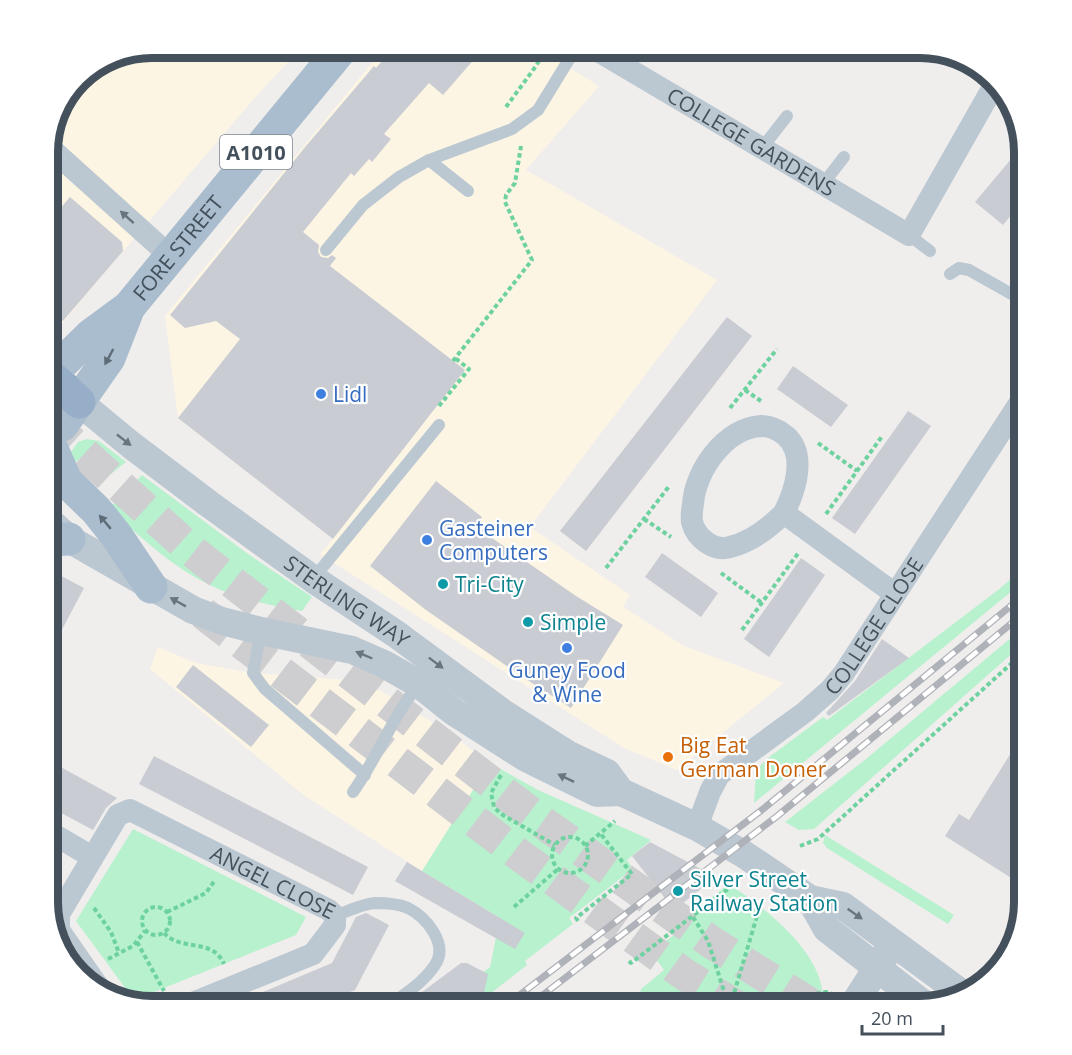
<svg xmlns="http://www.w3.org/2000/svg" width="1072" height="1055" viewBox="0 0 1072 1055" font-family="'Open Sans',sans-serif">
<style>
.commercial{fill:#fdf5e4}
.green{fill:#b7f1cd}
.building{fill:#c9ccd2}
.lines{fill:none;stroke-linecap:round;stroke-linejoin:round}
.trunk-tunnel{stroke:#ceced0;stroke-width:33;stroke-dasharray:33 16;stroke-linecap:butt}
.trunk-casing{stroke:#6c8bac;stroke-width:34}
.path{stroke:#6dd29f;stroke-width:4;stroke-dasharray:4.5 3;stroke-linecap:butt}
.service{stroke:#bcc8d1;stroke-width:12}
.minor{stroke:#bcc8d1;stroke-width:22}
.tertiary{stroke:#bcc8d1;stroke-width:28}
.primary{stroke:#aabdce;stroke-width:33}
.trunk{stroke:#96aec7;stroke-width:33}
.rail-casing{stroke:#afb2b8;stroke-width:7}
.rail{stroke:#fff;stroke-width:4.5;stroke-dasharray:14;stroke-linecap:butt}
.oneway{fill:#68757f}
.oneway2{fill:#5e6c78}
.shop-dot{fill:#3f7fe0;stroke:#fff;stroke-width:2}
.culture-dot{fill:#0f9aa8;stroke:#fff;stroke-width:2}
.food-dot{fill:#e8710a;stroke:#fff;stroke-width:2}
.labels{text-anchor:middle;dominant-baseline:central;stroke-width:4.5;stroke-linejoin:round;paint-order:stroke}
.shield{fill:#fff;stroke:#7c858d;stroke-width:1.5}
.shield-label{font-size:20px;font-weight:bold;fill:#44515c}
.street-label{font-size:21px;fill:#44515c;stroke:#fff}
.shop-label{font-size:21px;fill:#366cbe;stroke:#fff;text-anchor:start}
.culture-label{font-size:21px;fill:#0d838f;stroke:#fff;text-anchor:start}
.food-label{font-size:21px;fill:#c56008;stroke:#fff;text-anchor:start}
.rim{fill:none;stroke:#44515c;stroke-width:8}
</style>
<rect width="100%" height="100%" fill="#f0eded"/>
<g class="commercial">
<path d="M152 48H301L259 93 88 292 63 323 48 312V145L59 106 83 74Z"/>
<path d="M384 48H537L599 86 526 170 717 280 530 527 630 595 623 607 684 646 784 683 677 770 624 748 320 554 333 539 178 418 165 316Z"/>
<path d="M158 647 196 663 253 673 346 680 381 691 442 728 490 763 422 871 305 796 150 669Z"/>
</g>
<g class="green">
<path d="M87 439 99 441 126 462 106 478 83 457 73 463 71 452 78 442Z"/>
<path d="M142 475 248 554 312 597 302 611C275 607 233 597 208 584 171 566 139 536 109 508Z"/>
<path d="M1024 568V581L754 803 756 770 768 758 823 717 827 720 998 590Z"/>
<path d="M1024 627V643L814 829 799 830 785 822 866 759Z"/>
<path d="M490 763 538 790 651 840 627 860 633 869 569 918 573 924 525 961 527 965 473 1007H437L490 967 500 918 422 871Z"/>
<path d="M133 829 306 917 296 935 134 1000 76 921Z"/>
<path d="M825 835 954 915 948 924 827 848 823 843Z"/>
<path d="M729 884C765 908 831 958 822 1007H627L623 1001 639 1002 641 989 664 970 651 952 686 926 682 920Z"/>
</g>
<g class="building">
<path d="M393 48H484L443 95 429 83 384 134 391 139 372 162 369 159 354 176 351 173 303 232 319 245 318 252 321 257 328 258 332 255 336 258 330 266 465 370 333 539 178 418 240 339 216 321 185 328 170 315 306 146 374 66 376 68Z"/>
<path d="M1022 146 1024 152V199L1003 225 975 202Z"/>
<path d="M70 197 122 242 123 251 63 321 48 309V223Z"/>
<path d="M727 317 752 336 586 551 560 531Z"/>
<path d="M793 366 848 405 831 427 777 389Z"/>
<path d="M908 411 931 426 855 534 832 518Z"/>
<path d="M436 481 482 517 477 524 492 538 576 596 623 625 571 708 521 676 426 610 370 566Z"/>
<path d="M662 553 718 593 701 617 645 577Z"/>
<path d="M801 558 825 575 769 657 744 639Z"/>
<path d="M48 569 84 588 48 656Z"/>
<path d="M882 639 909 658 829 716 826 713 855 681Z"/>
<path d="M193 665 269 725 251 747 176 687Z"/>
<path d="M1024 732V886L945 836 959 814 969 820Z"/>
<path d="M154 756 368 867 353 895 139 784Z"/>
<path d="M48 760 117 798 106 808 93 830 48 806Z"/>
<path d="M650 842 684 860 716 877 674 910 632 856Z"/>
<path d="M407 862 525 933 515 949 395 881Z"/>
<path d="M366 913 389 925 355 990 314 1007H227L332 963 356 917Z"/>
<path d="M461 963H467L488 974 481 1007H402Z"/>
</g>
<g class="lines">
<g class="trunk-tunnel">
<path d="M48 421 192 551 542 822 711 942 815 1007"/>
<path d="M203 613 518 854 684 974 737 1007"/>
</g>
<defs>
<path id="trunk" d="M48 374 79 402"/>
</defs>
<use href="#trunk" class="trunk-casing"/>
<g class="path">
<path d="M655 58 661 48"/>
<path d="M506 107 536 66 546 48"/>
<path d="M453 361 532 260 505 202 506 195 515 183 521 146"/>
<path d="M745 390 761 401"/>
<path d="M439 406 469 369 455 358"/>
<path d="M730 408 777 349"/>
<path d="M818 443 857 471"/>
<path d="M826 514 883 435"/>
<path d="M644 519 671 537"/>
<path d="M606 568 670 485"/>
<path d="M721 573 762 603"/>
<path d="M742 630 799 552"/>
<path d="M681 773 687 775"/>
<path d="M501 775 491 793 494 807 501 814 555 845"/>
<circle cx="570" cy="855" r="18"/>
<path d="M585 846 615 821"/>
<path d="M800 846 818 839 1024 652"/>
<circle cx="156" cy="921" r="14"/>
<path d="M514 907 558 869"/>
<path d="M94 908 111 932 119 953"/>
<path d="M167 912 206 893 215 880"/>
<path d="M693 917 708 941 729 1007"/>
<path d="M578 921 576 918 632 874 600 833"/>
<path d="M164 933C181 952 212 937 224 964"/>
<path d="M137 942 164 991"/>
<path d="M108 959 133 946 145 931"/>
<path d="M629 961 631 963 737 882"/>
<path d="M640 995 715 1007"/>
<path d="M730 1007 762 899"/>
<path d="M742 1007 826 992 831 993"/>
</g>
<g class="service">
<path d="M762 148 787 116"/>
<path d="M429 160 468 191"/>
<path d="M823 184 844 157"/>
<path d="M909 235 930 251"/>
<path d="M326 250 363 205 399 177 429 160 512 129 538 110 576 48"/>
<path d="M950 274 959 268 969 270 1024 301"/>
<path d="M313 579 439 425"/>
<path d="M261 631 253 673 265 689 365 775"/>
<path d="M353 792C378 757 392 717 419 684"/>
<path d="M335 916C348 911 362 904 375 903 385 903 399 904 408 908 426 917 449 944 435 965 424 982 403 996 386 1007"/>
</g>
<g class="minor">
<path id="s1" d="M593 48 909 235 996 82"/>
<path d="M48 146 170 256"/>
<path d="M784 513C795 491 807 455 786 436 779 430 770 426 761 426 725 428 695 471 693 504 692 510 691 516 692 522 696 538 714 552 730 547 750 542 770 527 784 513L895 594"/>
<path id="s2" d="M697 827 710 792 719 775 805 712 830 690 844 673 1024 396"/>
<path d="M48 831 92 857"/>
<path id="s3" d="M102 992 59 930V914L118 815 130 810 329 910 335 916V925L313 954 183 1007"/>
</g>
<g class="tertiary">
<path id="s4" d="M79 402 131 445 209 504 313 579 396 634 503 713 569 755 607 773 621 792 697 827 745 855 810 899 843 906 960 992"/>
<path d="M48 520 69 539 193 610 222 621 261 631 352 650 384 664 419 684 454 712 526 758 597 793 621 792"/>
<path d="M810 899 827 929 925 1005"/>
<path d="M852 1007 886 954"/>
</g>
<g class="primary">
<path d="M50 375 49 442 66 481 96 510 116 535 151 587"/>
<path id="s5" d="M48 377 91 335 129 307 342 48"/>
<path d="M62 425 109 358 129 307"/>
<path d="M48 540 69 539"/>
</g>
<use href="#trunk" class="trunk"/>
<defs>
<g id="rail">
<path d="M504 1007 763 809 1024 595"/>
<path d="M527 1007 776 817 1024 613"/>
</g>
</defs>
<use href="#rail" class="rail-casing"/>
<use href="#rail" class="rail"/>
</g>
<defs><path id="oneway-solid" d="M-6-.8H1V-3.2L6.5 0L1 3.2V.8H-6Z" transform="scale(1.5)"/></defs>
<g class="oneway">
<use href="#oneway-solid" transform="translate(127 217) rotate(-138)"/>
<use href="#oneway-solid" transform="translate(124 440) rotate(38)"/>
<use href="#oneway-solid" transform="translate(178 602) rotate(-151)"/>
<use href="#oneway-solid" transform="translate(364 655) rotate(-157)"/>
<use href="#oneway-solid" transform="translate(436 663) rotate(37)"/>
<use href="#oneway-solid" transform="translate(566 778) rotate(-154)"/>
<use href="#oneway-solid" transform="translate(855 914) rotate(35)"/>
</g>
<g class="oneway2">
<use href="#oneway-solid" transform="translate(109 357) rotate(118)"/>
<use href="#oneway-solid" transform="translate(105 522) rotate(-130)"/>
</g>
<g class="shop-dot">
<circle cx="321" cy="394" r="6"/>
<circle cx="427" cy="540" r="6"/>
<circle cx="567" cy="648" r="6"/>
</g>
<g class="culture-dot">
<circle cx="443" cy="584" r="6"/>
<circle cx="528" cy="622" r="6"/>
<circle cx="678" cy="891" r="6"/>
</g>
<circle class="food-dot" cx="668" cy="757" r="6"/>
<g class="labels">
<rect class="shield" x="220" y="135" width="72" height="34" rx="4.5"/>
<g class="shield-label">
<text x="256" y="152">A1010</text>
</g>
<g class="street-label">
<text stroke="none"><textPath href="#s1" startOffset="184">COLLEGE GARDENS</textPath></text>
<text stroke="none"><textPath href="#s5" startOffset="184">FORE STREET</textPath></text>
<text stroke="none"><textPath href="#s4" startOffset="334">STERLING WAY</textPath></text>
<text stroke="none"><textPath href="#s2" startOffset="274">COLLEGE CLOSE</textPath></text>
<text stroke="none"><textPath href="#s3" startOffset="380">ANGEL CLOSE</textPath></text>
</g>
<g class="shop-label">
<text x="333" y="394">Lidl</text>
<text x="439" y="528">Gasteiner<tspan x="439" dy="24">Computers</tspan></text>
<text x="567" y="670" text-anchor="middle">Guney Food<tspan x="567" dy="24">&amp; Wine</tspan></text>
</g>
<g class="culture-label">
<text x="455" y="584">Tri-City</text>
<text x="540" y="622">Simple</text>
<text x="690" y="879">Silver Street<tspan x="690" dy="24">Railway Station</tspan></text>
</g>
<g class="food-label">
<text x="680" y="745">Big Eat<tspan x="680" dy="24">German Doner</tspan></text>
</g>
</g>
<path d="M0 0H1072V1055H0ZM152 58H920A94 94 0 0 1 1014 152V902A94 94 0 0 1 920 996H152A94 94 0 0 1 58 902V152A94 94 0 0 1 152 58Z" fill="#fff" fill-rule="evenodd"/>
<path class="rim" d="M152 58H920A94 94 0 0 1 1014 152V902A94 94 0 0 1 920 996H152A94 94 0 0 1 58 902V152A94 94 0 0 1 152 58Z"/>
<path d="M862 1025v9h81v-9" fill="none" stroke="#44515c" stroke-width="3"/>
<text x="871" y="1025" font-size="18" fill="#44515c" stroke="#ffffff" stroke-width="4.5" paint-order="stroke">20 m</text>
</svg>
